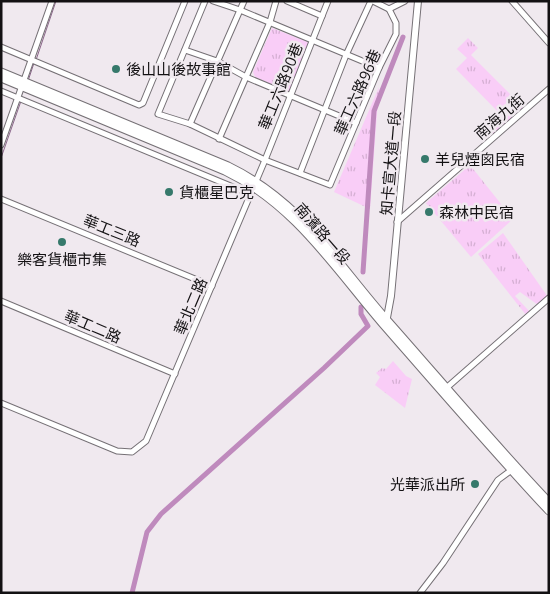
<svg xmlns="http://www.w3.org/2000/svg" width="550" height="594" viewBox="0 0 550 594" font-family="'Open Sans','Noto Sans TC',sans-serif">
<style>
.grass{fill:url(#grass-tufts)}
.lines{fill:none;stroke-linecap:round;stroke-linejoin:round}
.stream{stroke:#8b668a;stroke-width:1}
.canal{stroke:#bf8abd;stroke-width:5}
.minor-casing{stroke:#757075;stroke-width:7}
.tertiary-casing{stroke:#757075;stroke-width:8}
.secondary-casing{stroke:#757075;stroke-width:9}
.minor{stroke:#fff;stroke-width:5}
.tertiary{stroke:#fff;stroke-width:6}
.secondary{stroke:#fff;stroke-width:7}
.poi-dot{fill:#36796b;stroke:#f0e9ef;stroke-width:2}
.labels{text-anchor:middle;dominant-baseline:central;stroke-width:5;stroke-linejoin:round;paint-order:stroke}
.poi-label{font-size:15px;fill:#131113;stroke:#f0e9ef;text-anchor:start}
.street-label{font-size:15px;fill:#131113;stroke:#f0e9ef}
</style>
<defs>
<pattern id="grass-tufts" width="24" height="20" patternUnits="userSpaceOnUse" patternTransform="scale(1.25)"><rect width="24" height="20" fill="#f9cdf7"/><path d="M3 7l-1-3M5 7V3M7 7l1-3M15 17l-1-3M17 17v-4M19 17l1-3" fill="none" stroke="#d5afd3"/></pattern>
</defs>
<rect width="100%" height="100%" fill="#f0e9ef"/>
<g class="grass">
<path d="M272 28 310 43 289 92 255 77 253 72Z"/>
<path d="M468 38 478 48 471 55 523 107 491 139 488 136 505 119 456 69 467 58 457 49Z"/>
<path d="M379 87 370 209 334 192Z"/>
<path d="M470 165 513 219 471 257 426 203Z"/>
<path d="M503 233 548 297 538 305 520 292 515 296 530 312 526 315 478 254Z"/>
<path d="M393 361 406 376 412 379 405 408 375 385 380 377 376 373 382 368 386 369Z"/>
</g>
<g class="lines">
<g class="stream">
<path d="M36 60 56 1"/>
<path d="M28 81 34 63"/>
<path d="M1 158 21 101"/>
</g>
<g class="canal">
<path d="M363 272 374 111 403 37"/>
<path d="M132 593 147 532 161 514 324 368 368 326 361 314V307"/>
</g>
<defs>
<g id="minor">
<path d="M205 1 158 114 190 124 265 160 330 185 379 68 396 34V23L389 9"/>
<path d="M213 1 240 10 379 68"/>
<path d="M287 1 322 16"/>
<path d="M373 1 389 9 405 1"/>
<path d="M512 1 549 43"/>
<path d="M1 47 139 105 143 103 185 1"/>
<path d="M185 50 217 61 246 77 356 123"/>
<path d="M1 91 250 194"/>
<path d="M190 124 244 1"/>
<path d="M219 139 270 22 276 1"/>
<path d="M1 145 52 1"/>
<path d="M300 173 346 55 371 1"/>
<path d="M1 199 212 286"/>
<path d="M397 222 549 89"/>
<path d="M1 301 175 374"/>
<path d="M444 390 549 298"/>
<path d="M1 403 117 451 132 452 146 441 265 160 328 1"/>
<path d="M420 593 443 563 498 480 513 469"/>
</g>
<path id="tertiary" d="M386 323 391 296 418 1"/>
<g id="secondary">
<path d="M1 72 228 166C302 202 335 261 387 320 441 381 493 443 549 502"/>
<path d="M1 78 225 171C294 204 334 267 382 323 437 386 492 450 549 511"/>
</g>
</defs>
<use href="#minor" class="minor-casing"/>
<use href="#tertiary" class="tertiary-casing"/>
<use href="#secondary" class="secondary-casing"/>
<use href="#minor" class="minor"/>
<use href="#tertiary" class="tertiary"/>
<use href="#secondary" class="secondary"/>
</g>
<g class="poi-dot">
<circle cx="116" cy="69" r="5"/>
<circle cx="425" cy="159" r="5"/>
<circle cx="169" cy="192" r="5"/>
<circle cx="429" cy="212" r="5"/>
<circle cx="62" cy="242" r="5"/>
<circle cx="475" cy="484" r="5"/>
</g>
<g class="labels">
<g class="poi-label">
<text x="126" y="69">後山山後故事館</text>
<text x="435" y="159">羊兒煙囪民宿</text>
<text x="179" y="192">貨櫃星巴克</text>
<text x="439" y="212">森林中民宿</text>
<text x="62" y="259" text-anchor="middle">樂客貨櫃市集</text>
<text x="465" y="484" text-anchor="end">光華派出所</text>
</g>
<g class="street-label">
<text transform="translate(280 86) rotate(-68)">華工六路90巷</text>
<text transform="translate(357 92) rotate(-66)">華工六路96巷</text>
<text transform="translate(499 116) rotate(-41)">南海九街</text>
<text transform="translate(390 163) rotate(-85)">知卡宣大道一段</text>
<text transform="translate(112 230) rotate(22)">華工三路</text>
<text transform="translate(323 233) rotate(49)">南濱路一段</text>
<text transform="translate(190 306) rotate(-67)">華北二路</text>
<text transform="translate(93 326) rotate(23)">華工二路</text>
</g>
</g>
<rect width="550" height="594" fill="none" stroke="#131113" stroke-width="5"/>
</svg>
